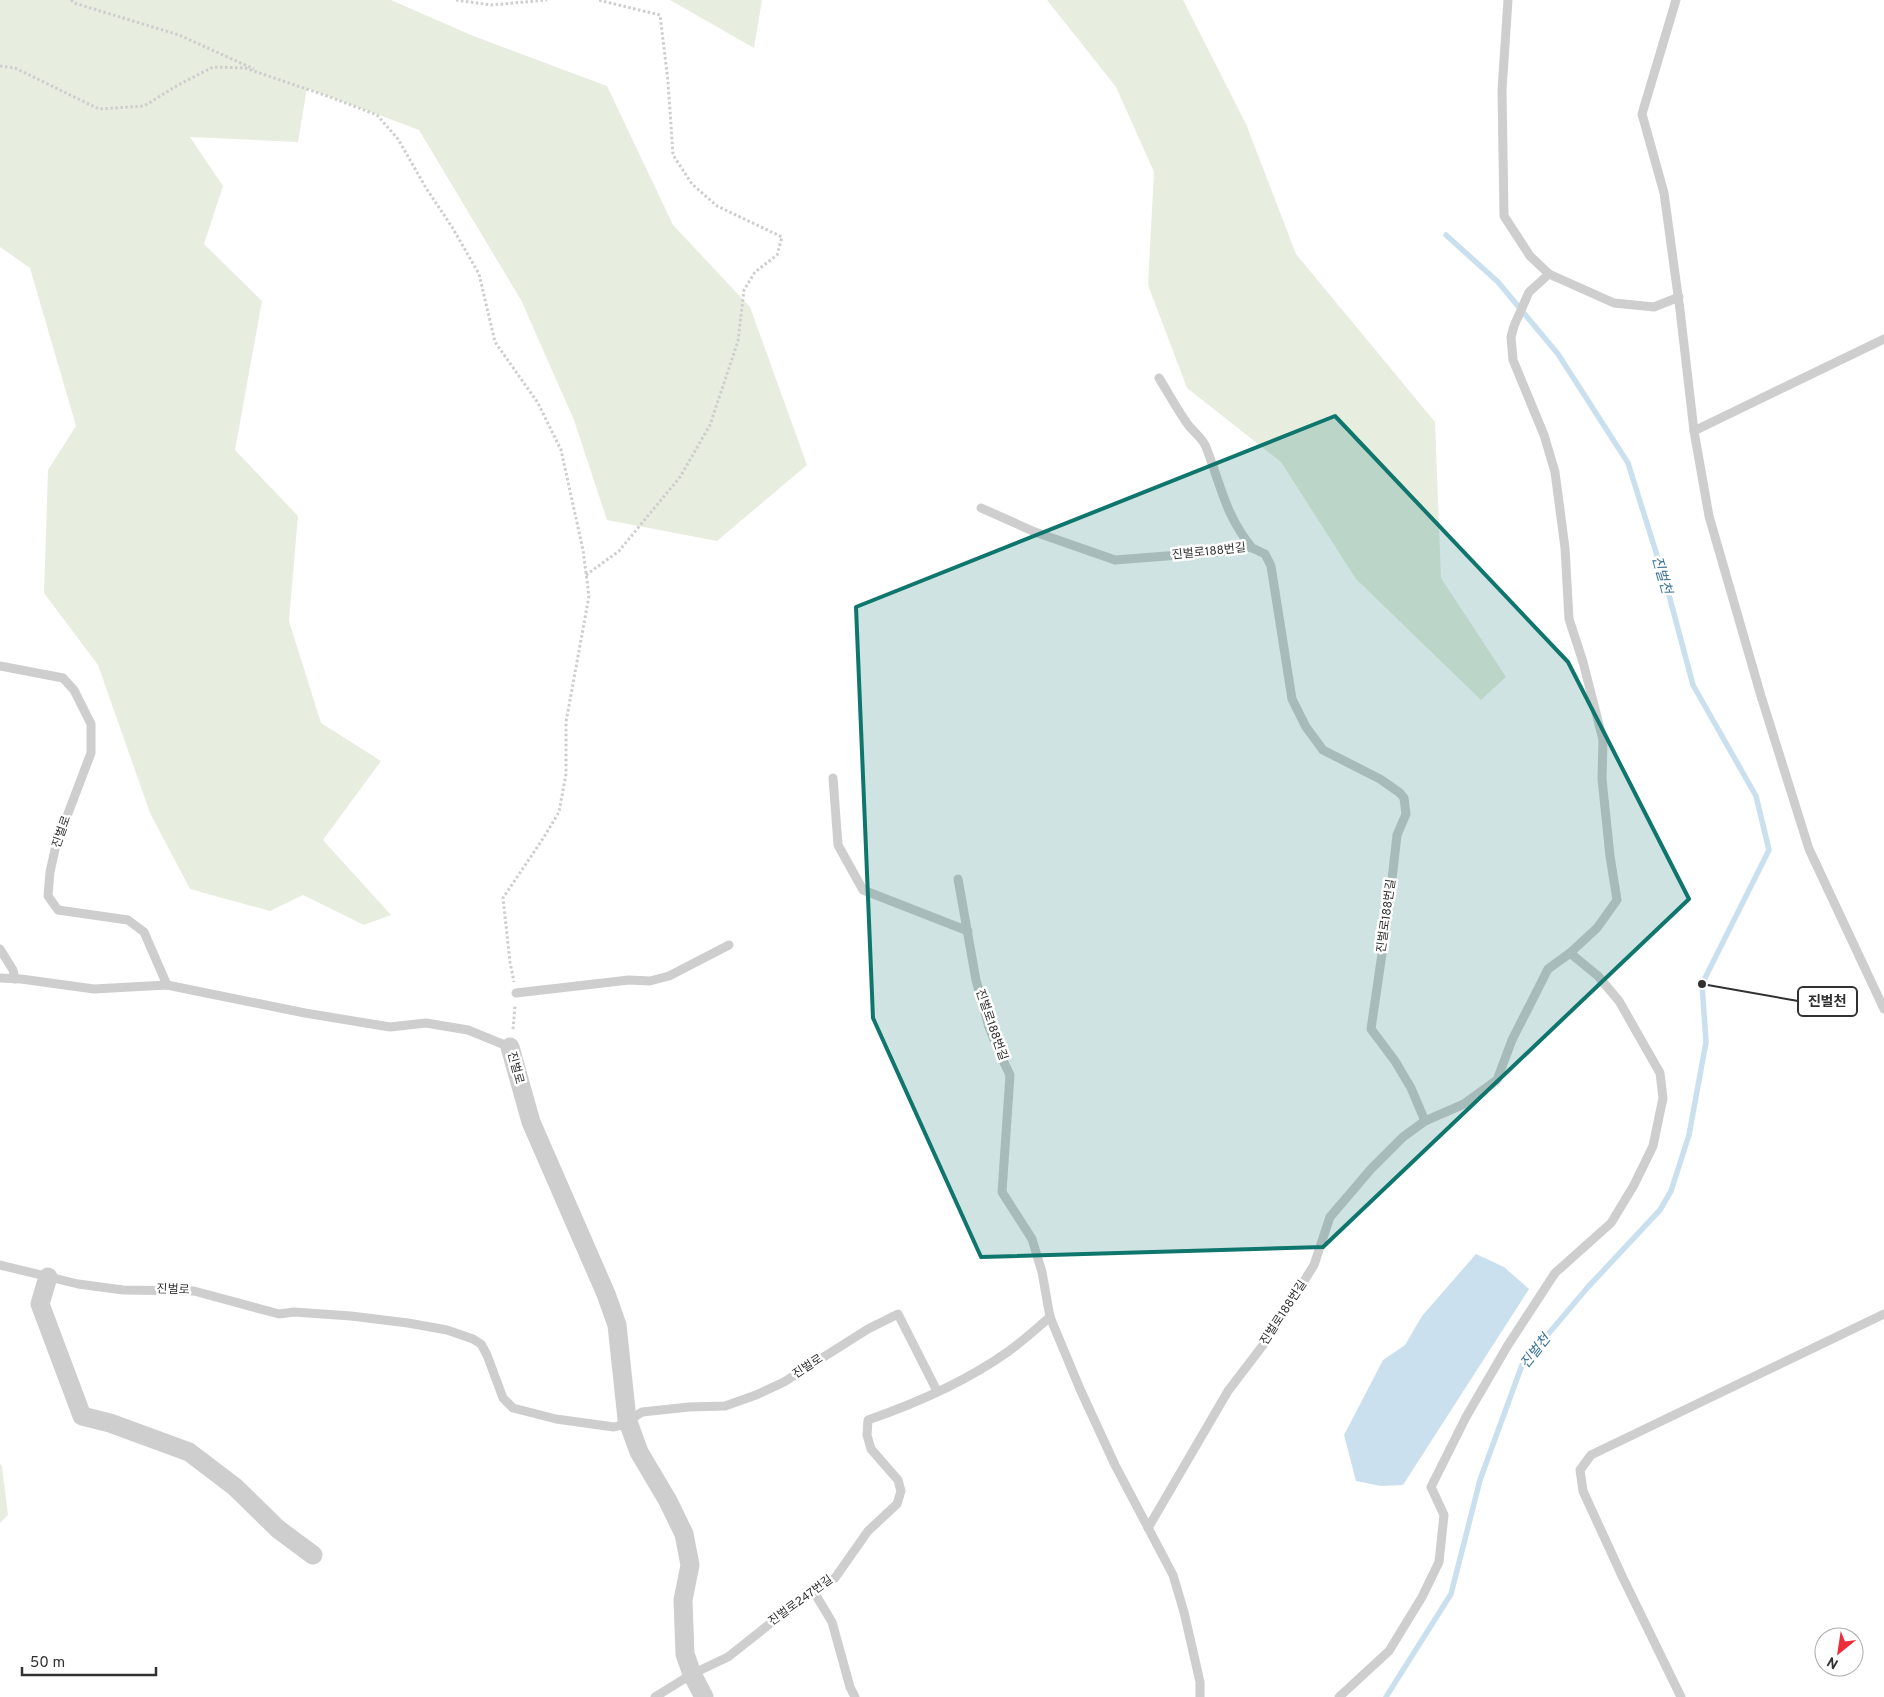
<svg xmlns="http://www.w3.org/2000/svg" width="1884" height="1697" viewBox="0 0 1884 1697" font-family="Overpass,'Noto Sans KR',sans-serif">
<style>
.green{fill:#e7eedf}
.water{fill:#cbe0ee}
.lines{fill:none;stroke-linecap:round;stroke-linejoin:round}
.stream{stroke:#cbe0ee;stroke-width:5.5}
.path{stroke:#cecece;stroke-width:3;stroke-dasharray:2.5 2.5;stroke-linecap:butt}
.service{stroke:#cecece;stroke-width:9}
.minor{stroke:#cecece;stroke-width:19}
.marked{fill:#0f766e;fill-opacity:0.2;stroke:#0f766e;stroke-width:4;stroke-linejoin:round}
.labels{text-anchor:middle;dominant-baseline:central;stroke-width:5;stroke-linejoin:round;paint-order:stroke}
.street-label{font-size:12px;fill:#313131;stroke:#fff}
.water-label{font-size:14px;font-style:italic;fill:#3a7398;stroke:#fff}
.leader{fill:none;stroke:#313131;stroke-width:2}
.callout-dot{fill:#313131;stroke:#fff;stroke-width:2}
.callout{fill:#fff;stroke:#313131;stroke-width:2}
.callout-label{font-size:14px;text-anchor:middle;font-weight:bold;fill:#313131}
</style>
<rect width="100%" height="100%" fill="#fff"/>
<g class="green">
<path d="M0 0H391L471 35 607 86 673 225 750 307 807 465 717 541 607 520 574 420 521 300 419 130 307 88 298 142 190 137 223 186 204 244 262 301 235 450 298 516 289 621 321 723 381 761 323 840 391 915 364 925 303 895 270 911 190 889 150 813 98 665 44 593 48 470 76 426 30 268 0 247Z"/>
<path d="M670 0H762L754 48Z"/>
<path d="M1047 0H1183L1246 124 1296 254 1435 422 1441 578 1506 677 1481 700 1356 579 1281 462 1187 388 1148 285 1154 172 1116 87Z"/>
<path d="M0 1464 2 1466 8 1515 0 1523Z"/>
</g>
<path class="water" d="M1476 1254 1504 1267 1529 1289 1403 1485 1381 1486 1356 1481 1344 1435 1383 1360 1405 1345 1422 1316Z"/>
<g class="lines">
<path class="stream" d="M1386 1697 1451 1594 1480 1480 1522 1365 1588 1287 1660 1210 1671 1191 1689 1135 1706 1042 1702 984 1769 850 1756 796 1693 685 1666 584 1628 463 1558 354 1498 282 1446 235"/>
<g class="path">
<path d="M71 0 74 3 179 35 254 69"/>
<path d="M456 0 491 5 547 0"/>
<path d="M0 66 15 68 99 109 144 106 178 85 213 67 245 68 330 97 377 115 398 139 426 188 452 227 479 274 495 342 538 403 561 450 583 550 589 596 566 722V774L559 812 544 837 503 898 510 962 514 982"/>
<path d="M586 575 619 551 680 477 710 425 738 341 744 290 755 272 777 255 782 237 717 206 692 184 673 155 668 81 660 15 598 0"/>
<path d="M513 1029 515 1006"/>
</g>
<g class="service">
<path d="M1676 0 1642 114 1664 193 1680 310 1694 431 1709 516 1761 696 1809 849 1884 1009"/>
<path d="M1549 274 1614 303 1654 307 1679 297"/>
<path d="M1159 378C1169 394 1178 411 1189 426 1195 433 1203 439 1206 447 1221 485 1225 515 1252 548"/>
<path d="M1694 431 1884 339"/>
<path d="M981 508 1035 532 1115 560 1230 551 1250 547 1265 554 1271 566 1292 699 1306 727 1323 750 1380 779 1400 793 1404 798 1406 814 1397 835 1389 906 1371 1029 1395 1061 1411 1088 1425 1121"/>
<path d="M0 666 63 678 74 690 91 724V753L56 845 50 872 48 896 58 910 128 920 144 932 167 985"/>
<path d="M833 778 838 845 863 890 968 931"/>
<path d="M958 879 976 980 989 1027 999 1052 1010 1075 1002 1192 1032 1239 1042 1272 1050 1317 1080 1389 1115 1465 1173 1575 1184 1612 1200 1682V1697"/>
<path d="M0 949 13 970 15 979"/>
<path d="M0 978 21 979 94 989 167 985 305 1013 390 1027 426 1023 468 1030 510 1047"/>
<path d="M516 993 629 980 650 981 669 976 729 945"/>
<path d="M0 1265 78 1284 123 1290 194 1291 279 1314 294 1312 351 1316 408 1323 447 1330 473 1339 481 1344 487 1355 503 1398 513 1408 556 1419 614 1427 622 1425 642 1412 689 1407 725 1406 756 1395 784 1382 868 1329 898 1314 937 1391"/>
<path d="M1148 1528 1228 1391 1270 1336 1314 1265 1330 1217 1371 1169 1403 1137 1425 1121 1464 1104 1497 1080 1512 1040 1548 969 1570 953 1597 928 1617 900 1610 856 1602 779 1603 740 1583 662 1569 619 1565 548 1555 472 1544 435 1513 360 1511 337 1514 326 1529 292 1549 274 1530 256 1504 216 1502 90 1508 0"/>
<path d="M814 1592 832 1622 850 1687 855 1697"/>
<path d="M655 1697 692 1674 728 1657 786 1611 835 1578 868 1531 897 1504 901 1491 898 1480 871 1449 867 1435 868 1420C917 1403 967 1381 1009 1351 1023 1341 1037 1328 1050 1317"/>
<path d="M1339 1697 1389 1651 1422 1597 1439 1562 1444 1515 1431 1487 1466 1417 1508 1345 1555 1273 1611 1223 1634 1185 1653 1146 1663 1098 1660 1073 1619 1001 1598 976 1570 953"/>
<path d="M1681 1697 1622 1576 1583 1491 1580 1470 1591 1455 1884 1314"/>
</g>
<g class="minor">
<path d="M510 1047 531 1122 606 1294 617 1325 627 1419 639 1452 668 1501 684 1534 690 1565 683 1600 685 1654 692 1674 704 1697"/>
<path d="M48 1277 40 1304 82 1416 110 1423 189 1452 235 1487 278 1529 313 1555"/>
</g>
</g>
<path class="marked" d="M1335 416 1568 662 1689 899 1323 1247 981 1257 873 1018 856 607Z"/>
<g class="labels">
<g class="street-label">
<text transform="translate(1209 552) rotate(-6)">진벌로188번길</text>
<text transform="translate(62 832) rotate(-71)">진벌로</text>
<text transform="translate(1387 916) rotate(-82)">진벌로188번길</text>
<text transform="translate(991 1025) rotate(71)">진벌로188번길</text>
<text transform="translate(515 1068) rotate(75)">진벌로</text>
<text transform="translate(173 1290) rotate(2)">진벌로</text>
<text transform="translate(1284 1313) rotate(-57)">진벌로188번길</text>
<text transform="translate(808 1367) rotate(-33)">진벌로</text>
<text transform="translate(801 1601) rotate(-36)">진벌로247번길</text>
</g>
<g class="water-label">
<text transform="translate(1661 575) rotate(74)">진벌천</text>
<text transform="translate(1536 1352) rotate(-52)">진벌천</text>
</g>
</g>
<path class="leader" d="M1702 984L1798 1001"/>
<circle class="callout-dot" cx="1702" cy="984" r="5"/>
<rect class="callout" x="1798" y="987" width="59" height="29" rx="5"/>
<g class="callout-label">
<text x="1827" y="1006">진벌천</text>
</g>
<g transform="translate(1839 1652) rotate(210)"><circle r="24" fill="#ffffff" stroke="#adadad"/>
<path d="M0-4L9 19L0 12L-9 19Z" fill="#ee2d3b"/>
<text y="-8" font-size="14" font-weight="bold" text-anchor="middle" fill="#313131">N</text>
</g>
<path d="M22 1667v8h134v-8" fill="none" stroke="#313131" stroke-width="2.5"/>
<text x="30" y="1667" font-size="15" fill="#313131" stroke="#ffffff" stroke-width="4" paint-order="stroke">50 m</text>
</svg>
